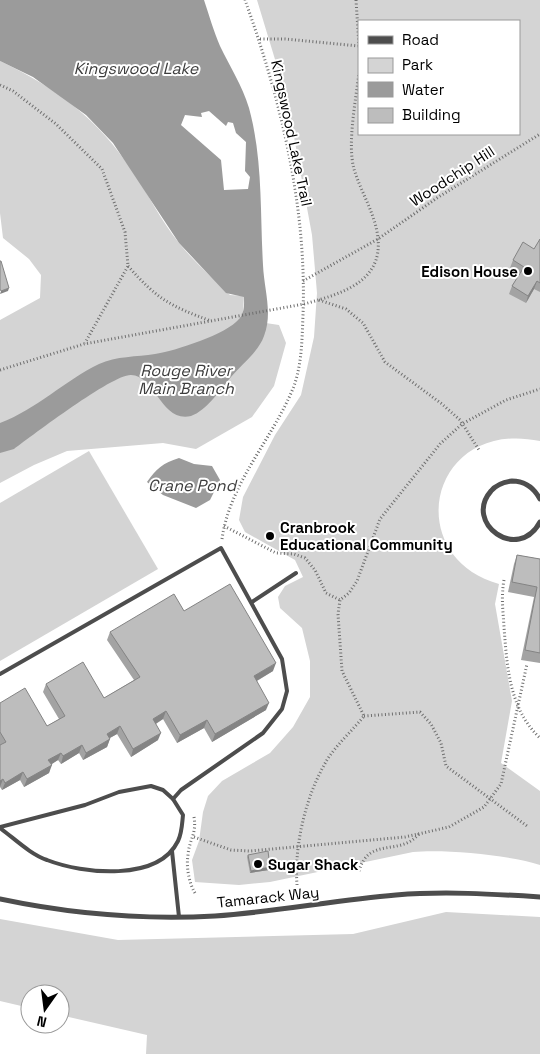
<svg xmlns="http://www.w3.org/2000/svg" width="540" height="1054" viewBox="0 0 540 1054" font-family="'Space Grotesk',sans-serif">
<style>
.green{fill:#d4d4d4;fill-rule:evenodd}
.water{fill:#9b9b9b;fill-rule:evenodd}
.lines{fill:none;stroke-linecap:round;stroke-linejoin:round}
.path{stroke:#6f6f6f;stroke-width:3;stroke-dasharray:1 2.5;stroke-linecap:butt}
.service{stroke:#4d4d4d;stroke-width:4}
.minor{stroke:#4d4d4d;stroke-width:5}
.wall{fill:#a3a3a3}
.shaded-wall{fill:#848484}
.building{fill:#bdbdbd;stroke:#848484}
.poi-dot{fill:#000;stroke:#fff;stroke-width:2}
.labels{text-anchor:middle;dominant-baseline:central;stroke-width:4;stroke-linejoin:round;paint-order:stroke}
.street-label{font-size:15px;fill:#000;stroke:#fff}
.poi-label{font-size:15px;font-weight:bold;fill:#000;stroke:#fff;text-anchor:start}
.water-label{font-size:16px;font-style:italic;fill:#3c3c3c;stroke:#fff}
</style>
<rect width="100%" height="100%" fill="#fff"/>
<g class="green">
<path d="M257 0H540V441C429 418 400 556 499 584L495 604 512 701 501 763 540 791V865C509 855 445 849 413 852L270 882 239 885 195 882 192 860 199 841 203 812 208 796 222 781 270 753 293 727 310 697V661L302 628 280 608 278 597 285 586 303 577 295 560 245 532 239 520 243 497 275 435 301 395 314 337 317 293 312 235 287 99ZM359 21H519V134H359Z"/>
<path d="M0 61C58 89 97 118 133 172 149 195 161 221 179 243 194 262 213 278 230 295L244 296 243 313 239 319 279 325 286 343 274 386 252 417 196 449 163 443 67 451 34 465 0 483V320L40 298 41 275 29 259 3 238 0 213Z"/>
<path d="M89 451 158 569 0 661V503Z"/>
<path d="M446 912 540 917V1054H146L147 1035 60 1015V994H30V1008L0 1001V919L118 940 353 934Z"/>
</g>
<g class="water">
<path d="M0 0H204C209 15 214 32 220 46 230 67 242 85 249 108 263 159 260 213 263 265 264 289 273 313 264 336 259 351 241 365 231 377 221 389 206 411 191 416 161 423 156 376 131 375 113 374 33 435 14 449L0 453V423C37 409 64 381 99 364 116 356 137 357 155 354 175 351 227 334 239 319 245 312 244 305 244 297L226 293 179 243 113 143 86 115 33 77 0 61ZM209 111 226 126 228 122 233 123 236 133 246 142 245 171 250 177 248 189 224 190 221 160 181 125 185 115 202 117 201 113Z"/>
<path d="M179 458 194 464 212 466 220 480 210 500 196 508 163 495 147 482C156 469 163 463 179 458Z"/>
</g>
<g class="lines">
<g class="path">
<path d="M356 0 359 46"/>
<path d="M260 39H285L359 46"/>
<path d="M0 85 13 91 56 124 102 169 125 232 128 266 85 343"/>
<path d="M128 266C157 299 170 306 211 321"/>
<path d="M303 281 378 239 437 198 540 134"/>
<path d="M319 300 346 309 363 323 385 362 442 404 460 420 479 450"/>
<path d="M0 370 84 344 304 304C345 293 389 280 376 227 371 207 360 189 354 169 347 144 356 99 359 73"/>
<path d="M224 526 276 553 294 554 305 558 315 570 326 593 340 600"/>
<path d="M222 539C230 482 273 439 294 386 302 363 302 339 303 315 307 208 281 100 245 0"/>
<path d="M504 580C501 597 503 610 504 627 507 666 509 709 540 738"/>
<path d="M364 716 420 712 431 724 441 743 446 766 527 826"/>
<path d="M194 817C197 834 189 840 188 855 186 867 189 883 195 893"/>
<path d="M194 837 231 850 250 851 405 837 449 827 484 807 501 784 527 664"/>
<path d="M359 871C369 836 399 857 419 834"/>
<path d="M297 885C294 845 306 795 327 760 337 744 353 730 364 716L342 671 338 614 340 600 349 593 357 581 380 519 440 444 462 424 506 400 540 389"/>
</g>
<g class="service">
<path d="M252 602 296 573"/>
<path d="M0 674 221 548 282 659 287 691 282 709 263 733 181 790 173 799"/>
<path d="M0 827 85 805 119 792 151 786 163 790 173 799 183 815C182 824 182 833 178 841 158 882 83 874 47 860 30 854 15 839 0 828"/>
<path d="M172 851 179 917"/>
</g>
<g class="minor">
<path d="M540 499C534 488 525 481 512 481 504 482 496 485 491 491 463 523 518 563 540 522"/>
<path d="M0 899C71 914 143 920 215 916 276 912 335 900 396 895 444 891 492 894 540 897"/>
</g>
</g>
<g class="wall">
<path d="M540 239V292L534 289 526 303 509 294 512 286 520 274 510 268 513 260 534 249Z"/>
<path d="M517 555 540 559V663L521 660 534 597 508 592 514 564Z"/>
<path d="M184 611 273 671 257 681 266 710 212 742 204 728 177 743 163 719 156 724 158 740 131 757 117 734 110 738 107 747 83 760 79 753 61 764 58 760 51 764 49 773 24 787 20 780 2 790 0 787V703L47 726 59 719 43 692 46 684 104 698 134 680 107 640 110 632Z"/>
<path d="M248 855 269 870 250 873 247 857Z"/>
</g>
<g class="shaded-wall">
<path d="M537 281 534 289 526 303 528 296Z"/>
<path d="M9 288 8 291 0 294 1 291Z"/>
<path d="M276 663 273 671 251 684 254 676Z"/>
<path d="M269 703 266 710 212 742 215 734Z"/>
<path d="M166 711 163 719 150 727 153 719Z"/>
<path d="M207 720 204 728 177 743 180 735Z"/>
<path d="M120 726 117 734 104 741 107 734Z"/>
<path d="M161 733 158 740 131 757 133 749Z"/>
<path d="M110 739 107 747 83 760 86 753Z"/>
<path d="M82 745 79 753 61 764 63 756Z"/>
<path d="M61 753 58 760 46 768 48 760Z"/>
<path d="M52 765 49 773 24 787 27 779Z"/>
<path d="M23 772 20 780 2 790 5 783Z"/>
<path d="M3 779 0 787V781Z"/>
<path d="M270 867 269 870 250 873 251 871Z"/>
</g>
<g class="building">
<path d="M540 239V283L537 281 528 296 512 286 524 267 513 260 523 242 534 249Z"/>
<path d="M0 261H1L9 288 1 291 0 289Z"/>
<path d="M517 555 540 559V653L525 650 537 587 512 582Z"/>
<path d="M230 584 276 663 254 676 269 703 215 734 207 720 180 735 166 711 153 719 161 733 133 749 120 726 107 734 110 739 86 753 82 745 63 756 61 753 48 760 52 765 27 779 23 772 5 783 3 779 0 781V745L6 742 0 732V703L25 688 47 726 65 716 46 684 83 662 104 698 140 677 110 632 174 594 184 611Z"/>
<path d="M268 851 270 867 251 871 248 855Z"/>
</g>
<g class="poi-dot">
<circle cx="528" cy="271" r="5"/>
<circle cx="270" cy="536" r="5"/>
<circle cx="258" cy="864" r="5"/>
</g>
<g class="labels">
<g class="street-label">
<text transform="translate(292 133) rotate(78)">Kingswood Lake Trail</text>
<text transform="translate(452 176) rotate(-33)">Woodchip Hill</text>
<text transform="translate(268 897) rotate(-6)">Tamarack Way</text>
</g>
<g class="poi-label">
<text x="518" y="271" text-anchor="end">Edison House</text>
<text x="280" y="527">Cranbrook<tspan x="280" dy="17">Educational Community</tspan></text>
<text x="268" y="864">Sugar Shack</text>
</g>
<g class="water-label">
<text x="136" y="68">Kingswood Lake</text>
<text x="186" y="370">Rouge River<tspan x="186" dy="18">Main Branch</tspan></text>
<text x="192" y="485">Crane Pond</text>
</g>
</g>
<rect x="358" y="20" width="162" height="115" fill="#ffffff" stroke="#999999"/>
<rect x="368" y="36" width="25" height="8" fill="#4d4d4d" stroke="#999999"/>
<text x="402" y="45" font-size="15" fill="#000000">Road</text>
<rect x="368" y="58" width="25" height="15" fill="#d4d4d4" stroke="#999999"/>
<text x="402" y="70" font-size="15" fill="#000000">Park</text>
<rect x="368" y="82" width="25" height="15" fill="#9b9b9b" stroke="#999999"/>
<text x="402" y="95" font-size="15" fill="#000000">Water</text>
<rect x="368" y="108" width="25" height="15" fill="#bdbdbd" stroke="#999999"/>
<text x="402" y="120" font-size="15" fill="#000000">Building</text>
<g transform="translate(45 1009) rotate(194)"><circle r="24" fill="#ffffff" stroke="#999999"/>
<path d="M0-4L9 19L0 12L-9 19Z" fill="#000000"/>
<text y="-8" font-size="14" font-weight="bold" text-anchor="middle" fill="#000000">N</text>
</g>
</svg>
